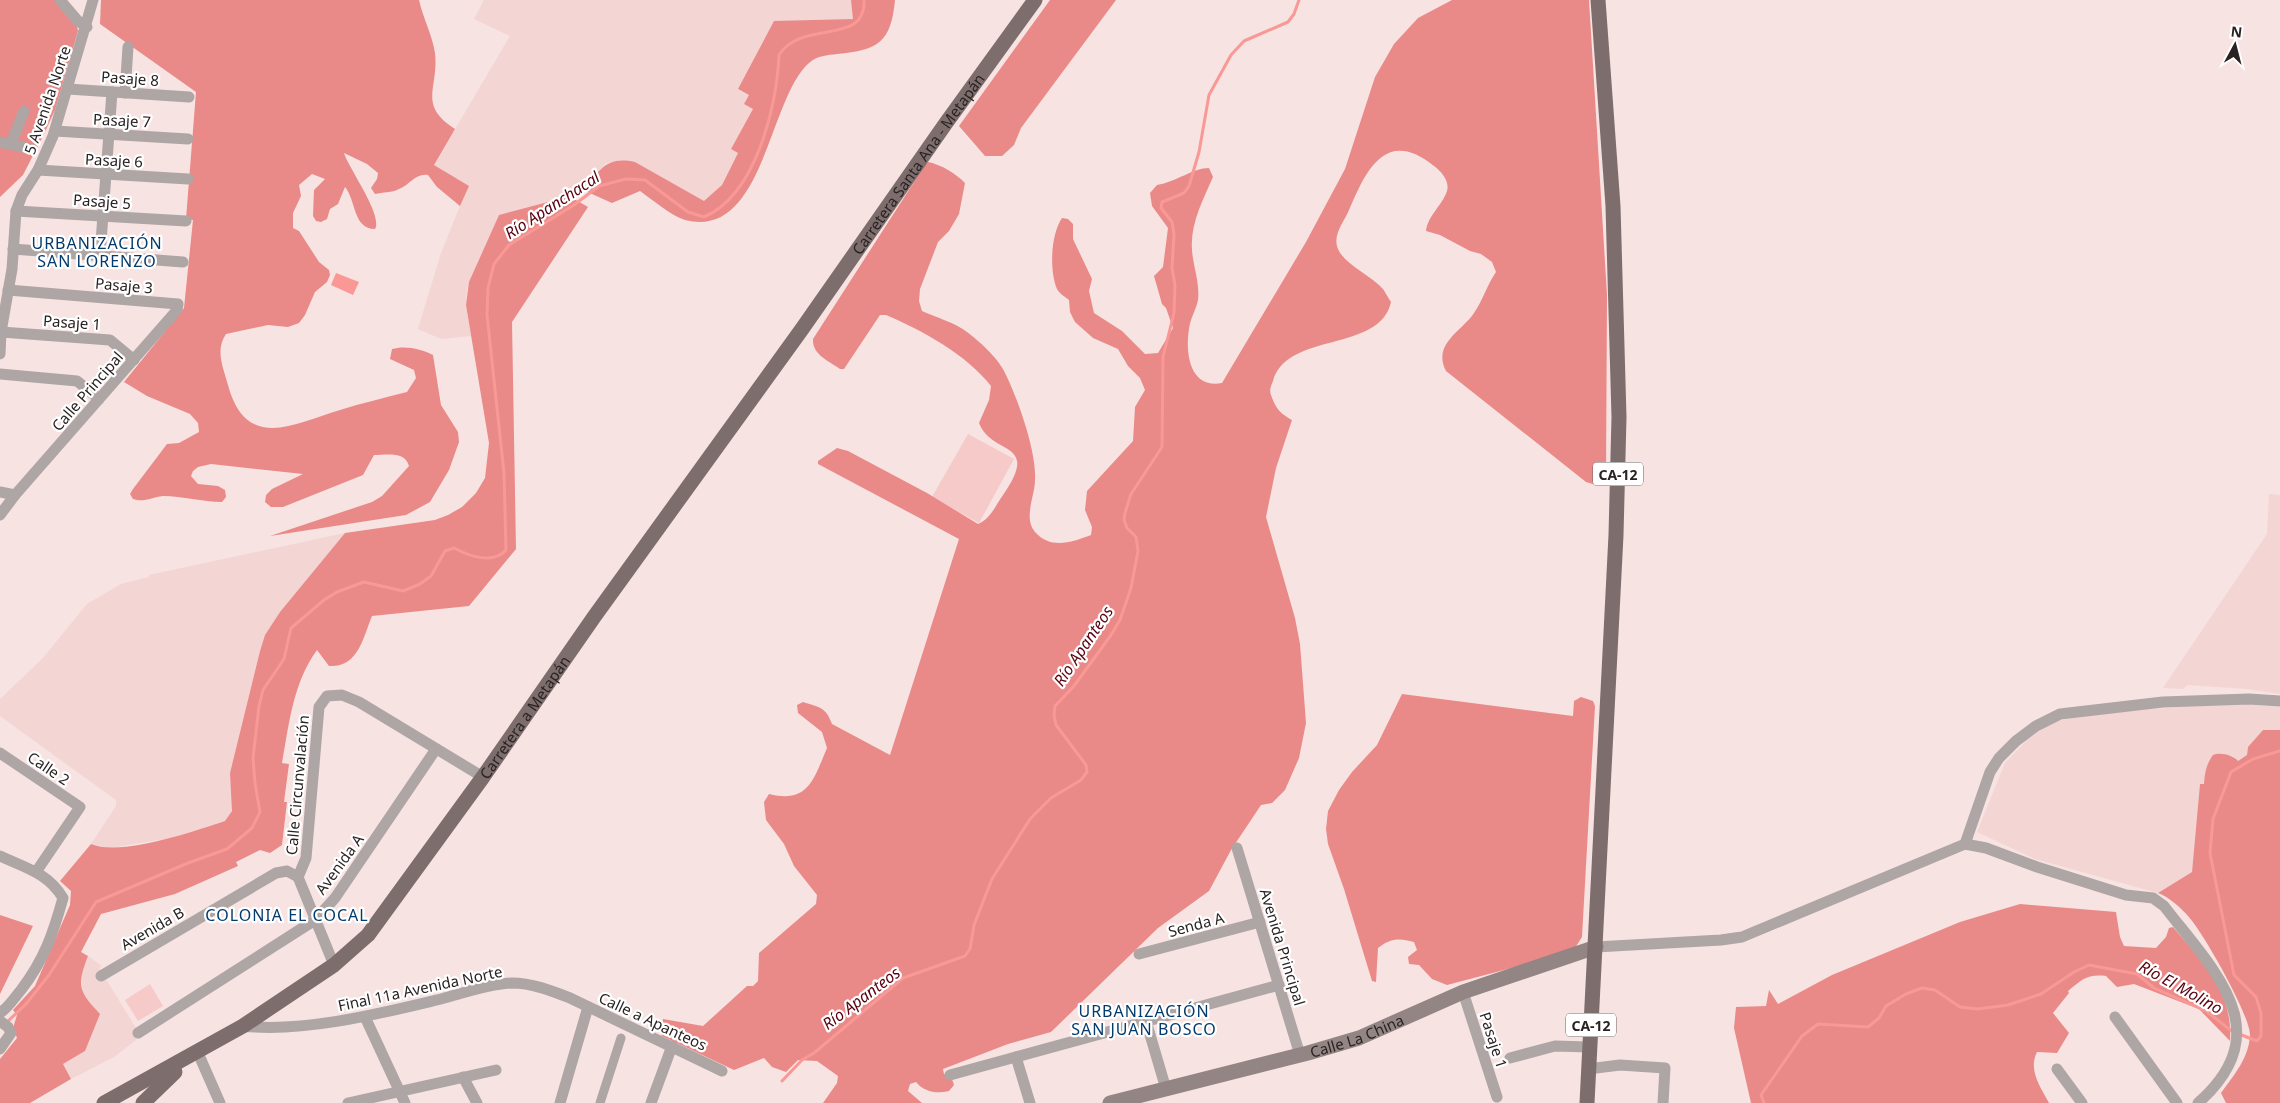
<svg xmlns="http://www.w3.org/2000/svg" width="2280" height="1103" viewBox="0 0 2280 1103" font-family="'Noto Sans',sans-serif">
<style>
.built{fill:#f3d5d4}
.green{fill:#f6cac8}
.forest{fill:#e98a88}
.water{fill:#f99895}
.lines{fill:none;stroke-linecap:round;stroke-linejoin:round}
.stream{stroke:#f99895;stroke-width:3}
.pedestrian{stroke:#aea5a5;stroke-width:9}
.minor{stroke:#aea5a5;stroke-width:11}
.secondary{stroke:#928584;stroke-width:15}
.primary{stroke:#7d6e6d;stroke-width:15}
.labels{text-anchor:middle;dominant-baseline:central;stroke-width:4.5;stroke-linejoin:round;paint-order:stroke}
.shield{fill:#fff;stroke:#696464;stroke-width:1}
.shield-label{font-size:14px;font-weight:bold;fill:#292222}
.street-label{font-size:15px;fill:#292222;stroke:#fff}
.water-label{font-size:16px;font-style:italic;fill:#5b0210;stroke:#fff}
.neighbourhood-label{font-size:16px;letter-spacing:1px;fill:#023b6c;stroke:#fff}
</style>
<rect width="100%" height="100%" fill="#f7e3e2"/>
<g class="built">
<path d="M484 0H851L854 19 738 90 749 95 753 109 731 149 738 153 722 185 704 202 635 162 615 161 605 164 583 190 563 198 499 215 467 290 466 305 471 336 441 339 418 329 441 253 468 186 434 165 510 36 474 19Z"/>
<path d="M2269 494 2280 495V694L2246 689 2187 685 2183 689 2163 688 2267 534Z"/>
<path d="M345 533 280 612 265 635 260 651 230 773 233 804 230 817 225 821 171 838 110 848 91 844 116 806V800L0 716V699L42 659 87 604 121 584 149 577V575Z"/>
<path d="M2229 703 2280 707V730H2263L2248 747 2247 755 2238 761 2233 756 2220 754 2204 784H2200L2192 872 2158 893 2035 859 1977 832 2005 763 2027 740 2052 722 2091 714Z"/>
<path d="M88 956 102 966 99 968 141 1036 114 1057 71 1079 63 1064 85 1051 81 975Z"/>
</g>
<g class="green">
<path d="M968 434 1014 459 979 523 932 497Z"/>
<path d="M150 984 163 1006 138 1021 125 1000Z"/>
</g>
<g class="forest">
<path d="M0 0H56L77 26 78 31 55 110 44 134 23 175 0 197Z"/>
<path d="M101 0H419C423 18 432 34 435 53 439 88 417 105 455 129L434 165 469 186 460 206 437 187 428 175C415 173 410 185 399 189 392 193 383 192 375 194L371 188 377 179 378 173 367 164 344 153C349 169 383 215 375 229 353 229 356 200 345 187L338 204 330 209 327 219 321 222 316 221 313 216 314 190 325 179 312 174 299 185 301 196 293 213V228L299 231 319 262 329 270 330 275 327 282 315 292 305 315 299 323 288 327 268 325 226 334C215 350 223 367 228 385 246 452 294 424 340 410 362 403 384 398 407 392L416 378 414 370 390 359 392 349C405 345 422 349 433 355L441 405 458 432 459 442 449 470 430 502 406 515 270 536 372 502 382 496 409 466C405 451 387 455 374 455L363 475 283 507H271L265 502 266 495 272 489 303 474 211 464 198 467 193 471 191 476 198 484 218 486 225 490 226 497 222 502C202 502 183 496 163 496 152 497 144 503 133 499L130 494 133 489 167 444 179 443 199 432 198 423 190 414 147 396 124 382 184 308 193 220 186 219 196 92 100 24Z"/>
<path d="M851 0H895C891 42 879 50 837 54 828 55 816 56 809 63 768 99 764 240 685 220 670 215 653 200 640 191L612 203 583 190C600 170 606 156 635 162L704 201 722 185 738 153 731 149 753 109 744 104 749 95 738 89 774 21 853 19Z"/>
<path d="M1050 0H1116L1021 128 1014 145 1002 156H985L959 126Z"/>
<path d="M1452 0H1589L1607 295 1606 474 1604 485 1599 486 1586 482 1446 371C1432 344 1462 331 1474 313 1483 300 1487 285 1496 272L1492 262 1481 254 1470 251 1440 235 1426 231C1428 215 1442 206 1447 191 1450 181 1441 171 1434 166 1386 127 1366 170 1349 210 1344 222 1332 235 1338 249 1344 264 1372 276 1383 289 1386 293 1388 298 1391 302 1380 353 1287 331 1273 381 1271 386 1269 390 1271 395 1276 409 1280 413 1292 420L1276 468 1266 517 1295 618 1300 644 1306 723 1299 758 1285 790 1272 803 1261 805 1231 850 1209 891 1158 928 1051 1032 1008 1044 943 1069 944 1074 952 1079 954 1085 949 1091C937 1094 924 1092 916 1082L910 1084 908 1091 922 1103H823L837 1083 838 1076 817 1061 798 1060 786 1072 772 1067 764 1058 734 1070 662 1036 660 1031 663 1019 703 1026 747 986H753L758 981 759 953 816 904 817 895 794 866 784 844 766 820 764 802 769 794C809 804 814 778 827 748L822 732 798 713 797 705 803 702C819 707 826 707 832 724L890 755 959 539 818 464V461L837 448 848 451 927 493 978 524C989 520 995 507 1001 498 1043 439 992 457 979 423L989 400 991 386C966 354 923 331 886 315H880L844 369H840C829 361 812 355 813 339L925 165 928 162C942 165 955 173 965 183L959 214 949 231 938 242 920 289 919 301 922 311C937 318 954 322 967 332 979 341 997 357 1004 371 1017 396 1037 452 1035 480 1035 496 1023 518 1035 532 1051 550 1072 542 1091 535L1092 527 1085 510 1087 491 1133 441 1135 407 1145 390 1140 378 1128 366 1118 349 1093 338 1075 322 1070 312 1069 300C1065 297 1059 293 1057 289 1049 270 1051 234 1062 218L1068 219 1073 224V239L1092 279 1089 291 1094 313 1122 331 1145 354 1158 353 1173 328 1166 308 1162 304 1154 276 1163 267 1168 228 1152 206 1150 193 1157 185C1176 182 1193 168 1209 168L1213 177C1203 200 1190 224 1192 250 1193 266 1200 283 1198 300 1196 310 1190 319 1189 329 1185 354 1190 389 1222 383L1306 242 1345 169 1375 77 1394 44 1418 18Z"/>
<path d="M563 198 576 200 588 207 512 322 516 549 469 606 372 616C363 638 358 668 329 666L317 650C293 683 289 724 282 763L289 764 284 802H287L282 845 270 853 260 850 236 862 238 866 175 894 101 914 81 952 88 956C76 987 79 991 100 1014L85 1051 63 1064 71 1079 30 1103H0V1059L17 1038 13 1028 17 1015 13 1010 35 986 70 905 71 891 60 881 91 844C121 857 194 831 225 821L232 811 230 773 260 651 265 635 280 612 345 533 435 520 448 515 462 507 476 493 485 478 489 443 466 305 469 282 499 215Z"/>
<path d="M1402 694 1573 716 1574 701 1581 697 1593 701 1595 706 1582 937 1575 948 1523 965 1447 985 1432 979 1419 965 1409 964 1408 957 1417 950 1414 942C1399 938 1391 938 1378 948L1376 982 1372 981 1344 889 1328 844 1326 829 1328 811 1339 790 1352 772 1377 745Z"/>
<path d="M2263 730H2280V1103H2226L2221 1093C2234 1075 2249 1058 2250 1035 2250 1015 2203 932 2188 916 2180 907 2169 897 2158 893L2192 872 2200 784H2204C2205 772 2206 765 2213 755 2220 752 2233 755 2238 761L2247 755 2248 747Z"/>
<path d="M2020 904 2116 912 2120 937 2124 946 2156 948 2166 937 2169 928 2173 927C2203 963 2233 990 2230 1041L2199 1009 2134 984 2117 987 2106 976C2087 974 2083 979 2068 991L2069 993 2053 1013 2069 1033 2057 1053 2037 1052C2028 1070 2040 1086 2049 1103H1751L1734 1028 1736 1007 1766 1006 1769 990 1778 1004 1832 975 1960 922Z"/>
<path d="M0 915 33 926 0 994Z"/>
</g>
<path class="water" d="M336 273 359 282 353 295 331 285Z"/>
<g class="lines">
<g class="stream">
<path d="M6 1023 26 1004 49 975 96 902 188 863 227 849 252 828 260 812 255 783 253 758 259 706 263 690 284 659 291 628 324 600 337 592 364 582 403 591 420 584 431 576 445 551 454 548C469 556 493 565 506 550L504 473 487 315 488 288 494 264 509 245 574 205 599 186 626 179 645 180 688 212 704 217C756 195 777 106 779 55 801 19 866 47 864 0"/>
<path d="M2239 1034 2257 1041 2261 1036V1013L2256 997 2234 975 2210 853 2213 819 2231 772 2253 759 2280 751"/>
<path d="M782 1081 802 1060 814 1053 903 978 965 956 970 949 974 925 992 879 1030 819 1051 798 1081 780 1087 772 1086 765 1056 725 1054 715 1055 706 1074 686 1111 635 1120 620 1131 588 1138 551 1136 537 1127 528 1124 520 1125 513 1131 494 1162 447 1163 357 1174 313 1175 285 1172 268 1174 234 1172 222 1161 208 1162 202 1184 193 1189 186 1199 152 1209 95 1231 55 1244 41 1288 22 1294 14 1299 0"/>
<path d="M1764 1103 1761 1095 1802 1036 1818 1024 1868 1027 1879 1018 1886 1006 1906 994 1922 988 1935 990 1960 1007 1978 1009 2008 1005 2041 994 2074 972 2089 965 2137 974 2154 988 2206 1011 2233 1032"/>
</g>
<path class="pedestrian" d="M600 1103 621 1038"/>
<g class="minor">
<path d="M60 0 78 21 87 27"/>
<path d="M68 89 189 97"/>
<path d="M125 93 128 47"/>
<path d="M55 131 188 139"/>
<path d="M0 142 31 149"/>
<path d="M11 144 24 111"/>
<path d="M38 170 188 179"/>
<path d="M16 211 186 221"/>
<path d="M13 249 183 262"/>
<path d="M100 256 112 92"/>
<path d="M1 332 110 340 134 360"/>
<path d="M0 354 1 332 12 269 16 211 22 195 38 170 53 136 93 0"/>
<path d="M0 374 77 381 99 399"/>
<path d="M0 492 15 495 177 310 178 304 8 290"/>
<path d="M0 515 15 495"/>
<path d="M0 753 80 807 36 872"/>
<path d="M1965 844 1990 772 1999 758 2016 741 2036 726 2060 714 2163 702 2249 699 2280 701"/>
<path d="M1237 848 1300 1055"/>
<path d="M0 856C26 868 48 873 63 898 53 934 44 960 21 990 14 998 9 1007 0 1013"/>
<path d="M298 877 306 858 319 707 327 696 342 695 359 702 483 777"/>
<path d="M298 877 334 965"/>
<path d="M1596 947 1721 940 1742 937 1965 844 1986 848 2037 867 2126 895 2153 898 2164 906C2214 971 2280 1031 2198 1103"/>
<path d="M1139 954 1260 922"/>
<path d="M101 976 276 873 287 871 298 877"/>
<path d="M1463 992 1497 1097"/>
<path d="M365 1017 405 1103"/>
<path d="M2115 1017 2177 1103"/>
<path d="M0 1021 8 1027 11 1033 0 1049"/>
<path d="M1146 1021 1166 1089"/>
<path d="M243 1026C304 1033 382 1013 441 999 464 993 488 984 512 983 532 983 552 991 570 998L722 1071"/>
<path d="M138 1033 315 920 335 898 436 749"/>
<path d="M198 1053 220 1103"/>
<path d="M1016 1057 1030 1103"/>
<path d="M1510 1058 1555 1046 1589 1047"/>
<path d="M1588 1069 1620 1065 1665 1068 1663 1103"/>
<path d="M2057 1069 2082 1103"/>
<path d="M950 1075 1279 985"/>
<path d="M463 1077 477 1103"/>
<path d="M348 1103 496 1070"/>
<path d="M560 1103 588 1007"/>
<path d="M651 1103 672 1046"/>
</g>
<path class="secondary" id="s1" d="M1110 1103 1308 1053 1359 1038 1463 992 1596 947"/>
<g class="primary">
<path id="s2" d="M104 1103 243 1026 334 965 368 935 483 777 594 617 802 329 946 123 1035 0"/>
<path d="M143 1103 175 1072"/>
<path d="M1587 1103 1616 535 1619 417 1613 206 1598 0"/>
</g>
</g>
<g class="labels">
<g class="shield">
<rect x="1593" y="462.5" width="50" height="23" rx="4"/>
<rect x="1566" y="1013.5" width="50" height="23" rx="4"/>
</g>
<g class="shield-label">
<text x="1618" y="474">CA-12</text>
<text x="1591" y="1025">CA-12</text>
</g>
<g class="street-label">
<text transform="translate(130 78) rotate(4)">Pasaje 8</text>
<text transform="translate(47 100) rotate(-71)">5 Avenida Norte</text>
<text transform="translate(122 120) rotate(3)">Pasaje 7</text>
<text transform="translate(114 160) rotate(3)">Pasaje 6</text>
<text stroke="none"><textPath href="#s2" startOffset="1261">Carretera Santa Ana - Metapán</textPath></text>
<text transform="translate(102 201) rotate(4)">Pasaje 5</text>
<text transform="translate(124 285) rotate(5)">Pasaje 3</text>
<text transform="translate(72 322) rotate(4)">Pasaje 1</text>
<text transform="translate(87 391) rotate(-49)">Calle Principal</text>
<text stroke="none"><textPath href="#s2" startOffset="582">Carretera a Metapán</textPath></text>
<text transform="translate(49 768) rotate(34)">Calle 2</text>
<text transform="translate(297 785) rotate(-85)">Calle Circunvalación</text>
<text transform="translate(339 864) rotate(-54)">Avenida A</text>
<text transform="translate(1196 924) rotate(-15)">Senda A</text>
<text transform="translate(152 928) rotate(-30)">Avenida B</text>
<text transform="translate(1283 947) rotate(73)">Avenida Principal</text>
<text transform="translate(420 988) rotate(-12)">Final 11a Avenida Norte</text>
<text transform="translate(653 1021) rotate(25)">Calle a Apanteos</text>
<text stroke="none"><textPath href="#s1" startOffset="256">Calle La China</textPath></text>
<text transform="translate(1494 1040) rotate(72)">Pasaje 1</text>
</g>
<g class="water-label">
<text transform="translate(552 205) rotate(-33)">Río Apanchacal</text>
<text transform="translate(1083 646) rotate(-56)">Río Apanteos</text>
<text transform="translate(2181 987) rotate(29)">Río El Molino</text>
<text transform="translate(861 998) rotate(-37)">Río Apanteos</text>
</g>
<g class="neighbourhood-label">
<text x="97" y="243">URBANIZACIÓN<tspan x="97" dy="18">SAN LORENZO</tspan></text>
<text x="287" y="915">COLONIA EL COCAL</text>
<text x="1144" y="1011">URBANIZACIÓN<tspan x="1144" dy="18">SAN JUAN BOSCO</tspan></text>
</g>
</g>
<g transform="translate(2235 45) rotate(7)" stroke="#ffffff" stroke-width="4" paint-order="stroke">
<path d="M0-4L9 19L0 12L-9 19Z" fill="#292222"/>
<text y="-8" font-size="14" font-weight="bold" text-anchor="middle" fill="#292222">N</text>
</g>
</svg>
